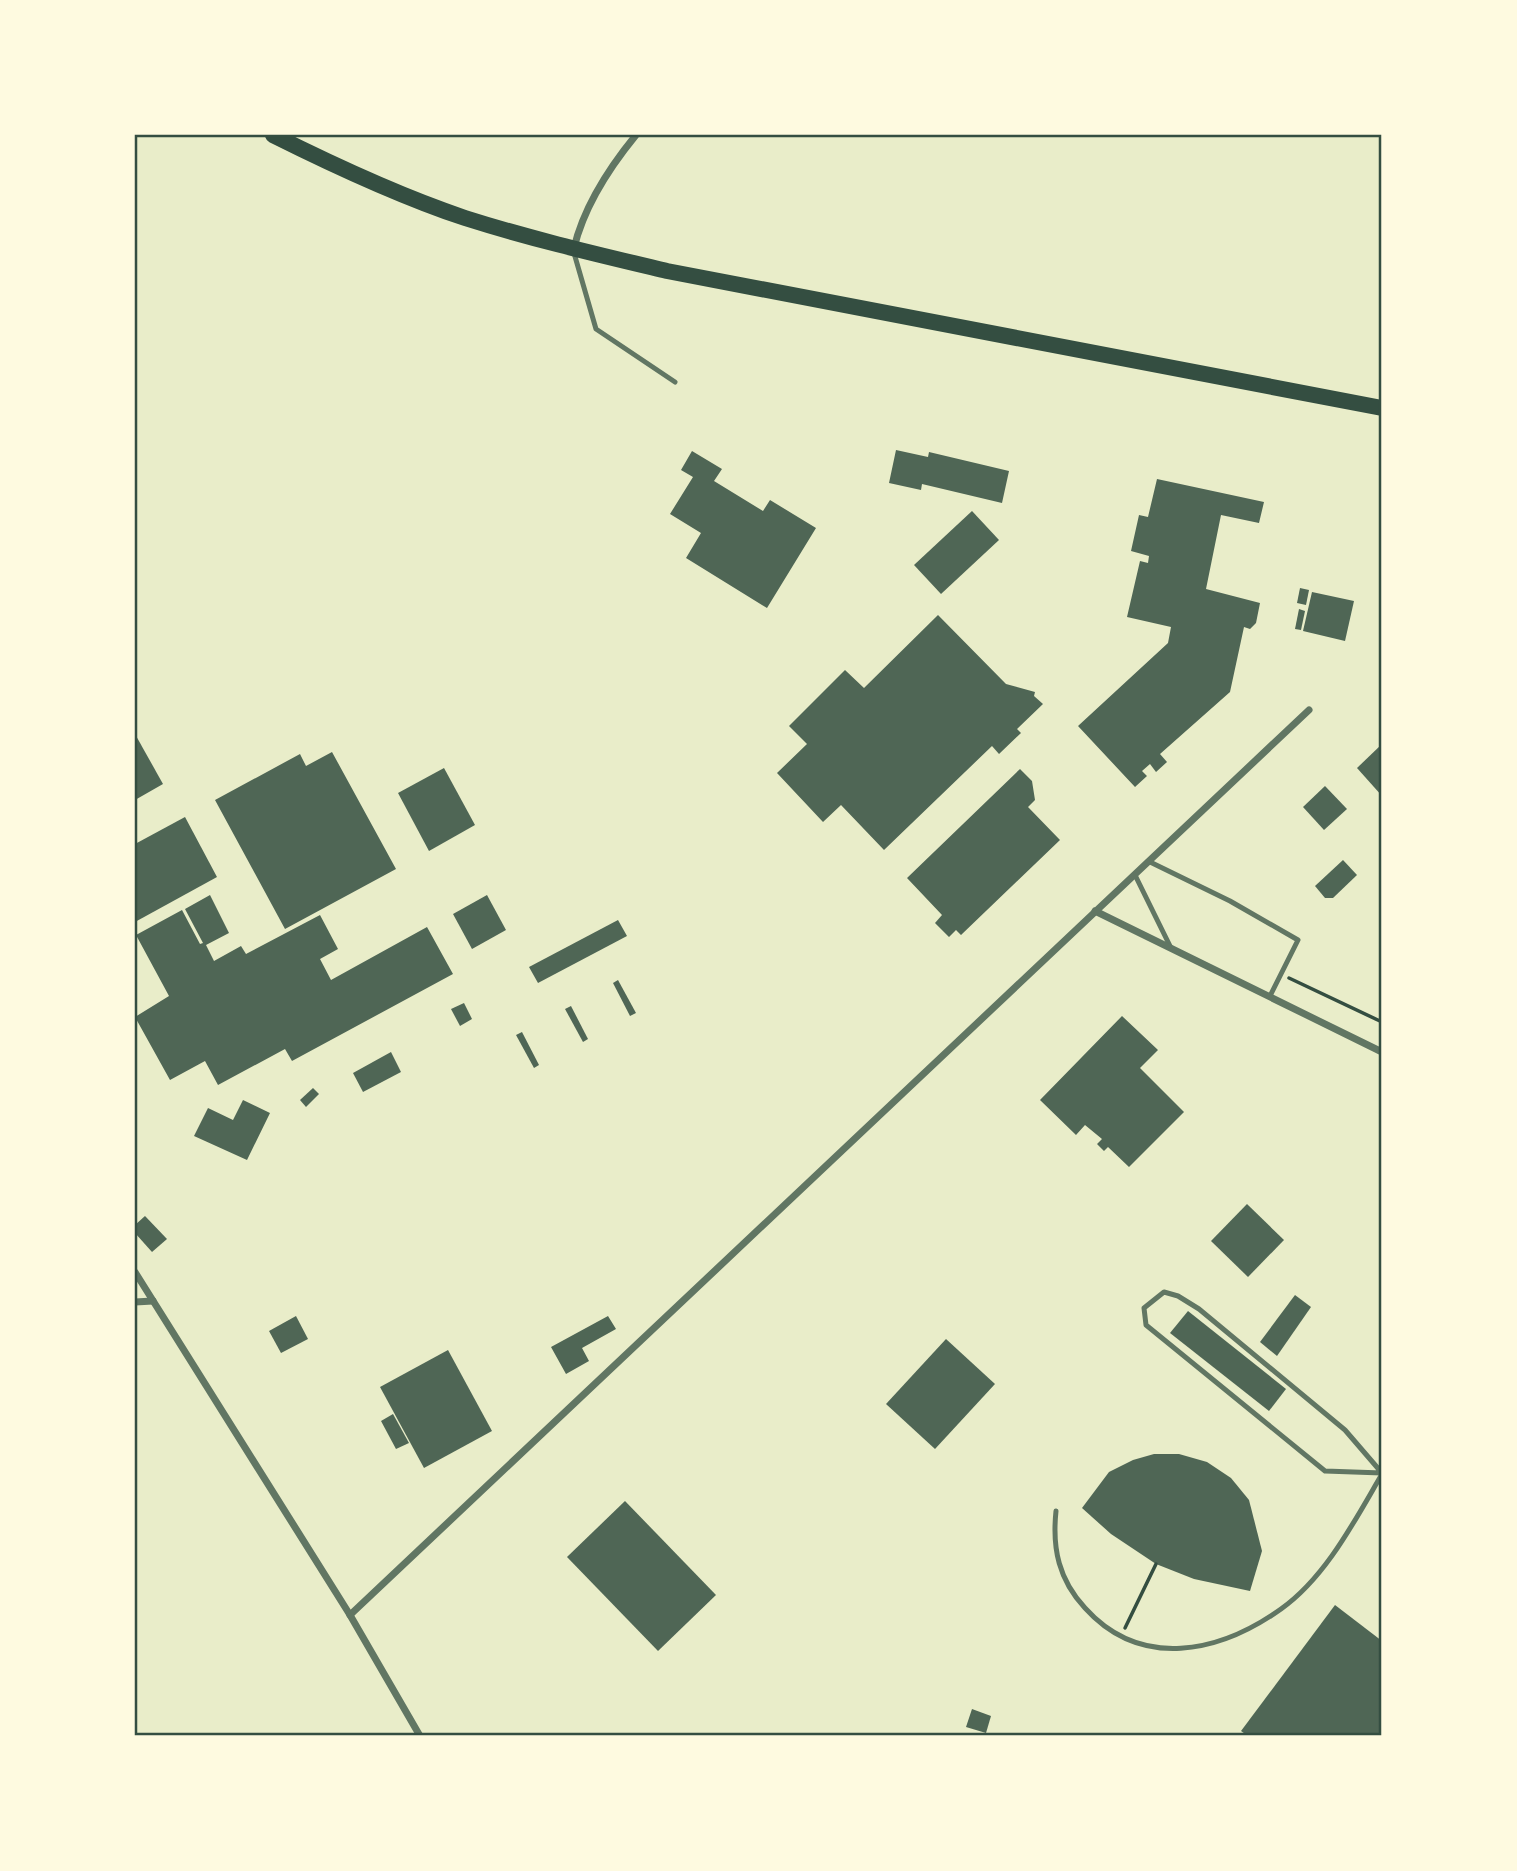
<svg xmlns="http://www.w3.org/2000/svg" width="1517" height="1871" viewBox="0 0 1517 1871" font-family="Rubik,sans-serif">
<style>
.building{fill:#4f6655}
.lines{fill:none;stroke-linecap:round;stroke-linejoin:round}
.path{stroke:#344e41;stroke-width:3.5}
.service{stroke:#617663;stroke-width:5}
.minor{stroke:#617663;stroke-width:7}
.primary{stroke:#344e41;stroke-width:16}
.neatline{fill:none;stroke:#344e41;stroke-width:2.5}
</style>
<rect width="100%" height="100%" fill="#e9edc9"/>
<g class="building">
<path d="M896 450 928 457 929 452 1009 471 1002 503 922 484 921 490 889 483Z"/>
<path d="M692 451 722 469 714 481 763 511 770 500 816 528 767 608 686 558 701 533 670 514 693 477 681 470Z"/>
<path d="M1157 479 1264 502 1259 523 1221 515 1206 589 1260 603 1256 623 1250 629 1244 627 1230 692 1160 754 1167 762 1156 772 1150 764 1142 771 1147 776 1135 787 1078 726 1168 643 1171 627 1127 617 1140 561 1148 563 1149 556 1131 551 1139 515 1148 517Z"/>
<path d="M972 511 999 540 941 594 914 565Z"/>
<path d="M1300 588 1309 590 1306 605 1297 603Z"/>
<path d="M1312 592 1354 601 1345 641 1303 631Z"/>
<path d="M1299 609 1305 611 1301 630 1295 629Z"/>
<path d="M938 615 1006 684 1035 692 1034 696 1043 704 1017 729 1021 733 999 754 992 746 884 850 841 805 823 822 777 773 807 744 789 726 845 670 864 688Z"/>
<path d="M135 734 163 784 135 800Z"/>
<path d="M1382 744V796L1357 768Z"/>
<path d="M332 752 396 869 285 929 215 800 300 754 306 766Z"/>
<path d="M444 768 475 825 429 851 398 793Z"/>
<path d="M1020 769 1032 781 1035 800 1028 807 1060 840 961 935 956 930 949 937 935 923 942 915 907 878Z"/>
<path d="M1325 786 1347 809 1324 830 1303 807Z"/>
<path d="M185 817 217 877 135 922V844Z"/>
<path d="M1343 860 1357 875 1333 898H1325L1315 886Z"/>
<path d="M210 895 229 933 206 945 214 961 241 946 246 954 320 915 338 949 320 959 331 980 427 927 453 974 292 1061 285 1049 218 1085 205 1061 170 1080 135 1017 169 996 136 935 182 910 200 944 203 943 185 909Z"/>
<path d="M487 895 506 930 472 949 453 914Z"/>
<path d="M618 920 627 936 538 983 529 967Z"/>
<path d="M618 980 636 1013 630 1016 613 983Z"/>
<path d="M464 1003 472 1019 460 1026 451 1009Z"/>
<path d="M571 1006 588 1039 583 1042 565 1009Z"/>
<path d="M1122 1016 1158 1050 1140 1068 1184 1112 1129 1167 1108 1147 1104 1151 1097 1144 1102 1139 1085 1125 1076 1135 1040 1100Z"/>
<path d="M522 1032 539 1065 534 1068 516 1035Z"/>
<path d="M391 1052 401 1072 363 1092 353 1073Z"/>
<path d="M313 1088 319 1094 306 1107 300 1100Z"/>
<path d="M243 1100 270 1113 247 1160 194 1136 208 1108 233 1120Z"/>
<path d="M1247 1204 1284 1240 1248 1277 1211 1241Z"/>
<path d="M145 1216 167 1239 152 1252 135 1233V1225Z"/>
<path d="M1295 1295 1311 1307 1277 1356 1260 1342Z"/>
<path d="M1188 1311 1286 1389 1269 1411 1170 1333Z"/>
<path d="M296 1316 308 1339 281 1353 269 1331Z"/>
<path d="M608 1316 616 1329 582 1348 589 1361 566 1374 551 1347Z"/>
<path d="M946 1339 995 1384 935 1449 886 1404Z"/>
<path d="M448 1350 492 1431 424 1468 380 1387Z"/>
<path d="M393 1414 409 1443 396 1449 381 1421Z"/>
<path d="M1154 1454H1179L1207 1462 1231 1478 1249 1500 1262 1551 1250 1591 1194 1579 1156 1564 1111 1534 1082 1508 1109 1472 1133 1460Z"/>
<path d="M625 1501 716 1595 658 1651 567 1557Z"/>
<path d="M1335 1605 1382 1641V1736H1248L1241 1731Z"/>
<path d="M972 1709 991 1716 986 1733 966 1727Z"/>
</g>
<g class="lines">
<g class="path">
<path d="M1289 978 1382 1022"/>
<path d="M1125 1628 1156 1564"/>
</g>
<g class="service">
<path d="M574 253 596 329 675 382"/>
<path d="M1148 861 1230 901 1298 940 1270 996"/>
<path d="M1135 875 1170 946"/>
<path d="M1382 1473 1345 1430 1199 1309 1178 1296 1164 1292 1144 1308 1146 1325 1325 1471 1382 1473"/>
<path d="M1056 1511C1052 1549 1059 1580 1085 1608 1141 1670 1219 1653 1281 1609 1326 1577 1355 1520 1382 1474"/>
</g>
<g class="minor">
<path d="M574 248C584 206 609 168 636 135"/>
<path d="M1095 911 1382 1052"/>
<path d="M135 1272 350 1615 420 1736"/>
<path d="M135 1302 153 1301"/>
<path d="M350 1615 1309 710"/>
</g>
<path class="primary" d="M273 135C335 166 399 196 465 218 531 239 600 255 667 271L1382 408"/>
</g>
<rect width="1517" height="1871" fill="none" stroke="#fefae0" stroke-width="273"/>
<rect x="136" y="136" width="1244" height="1598" class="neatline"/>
</svg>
